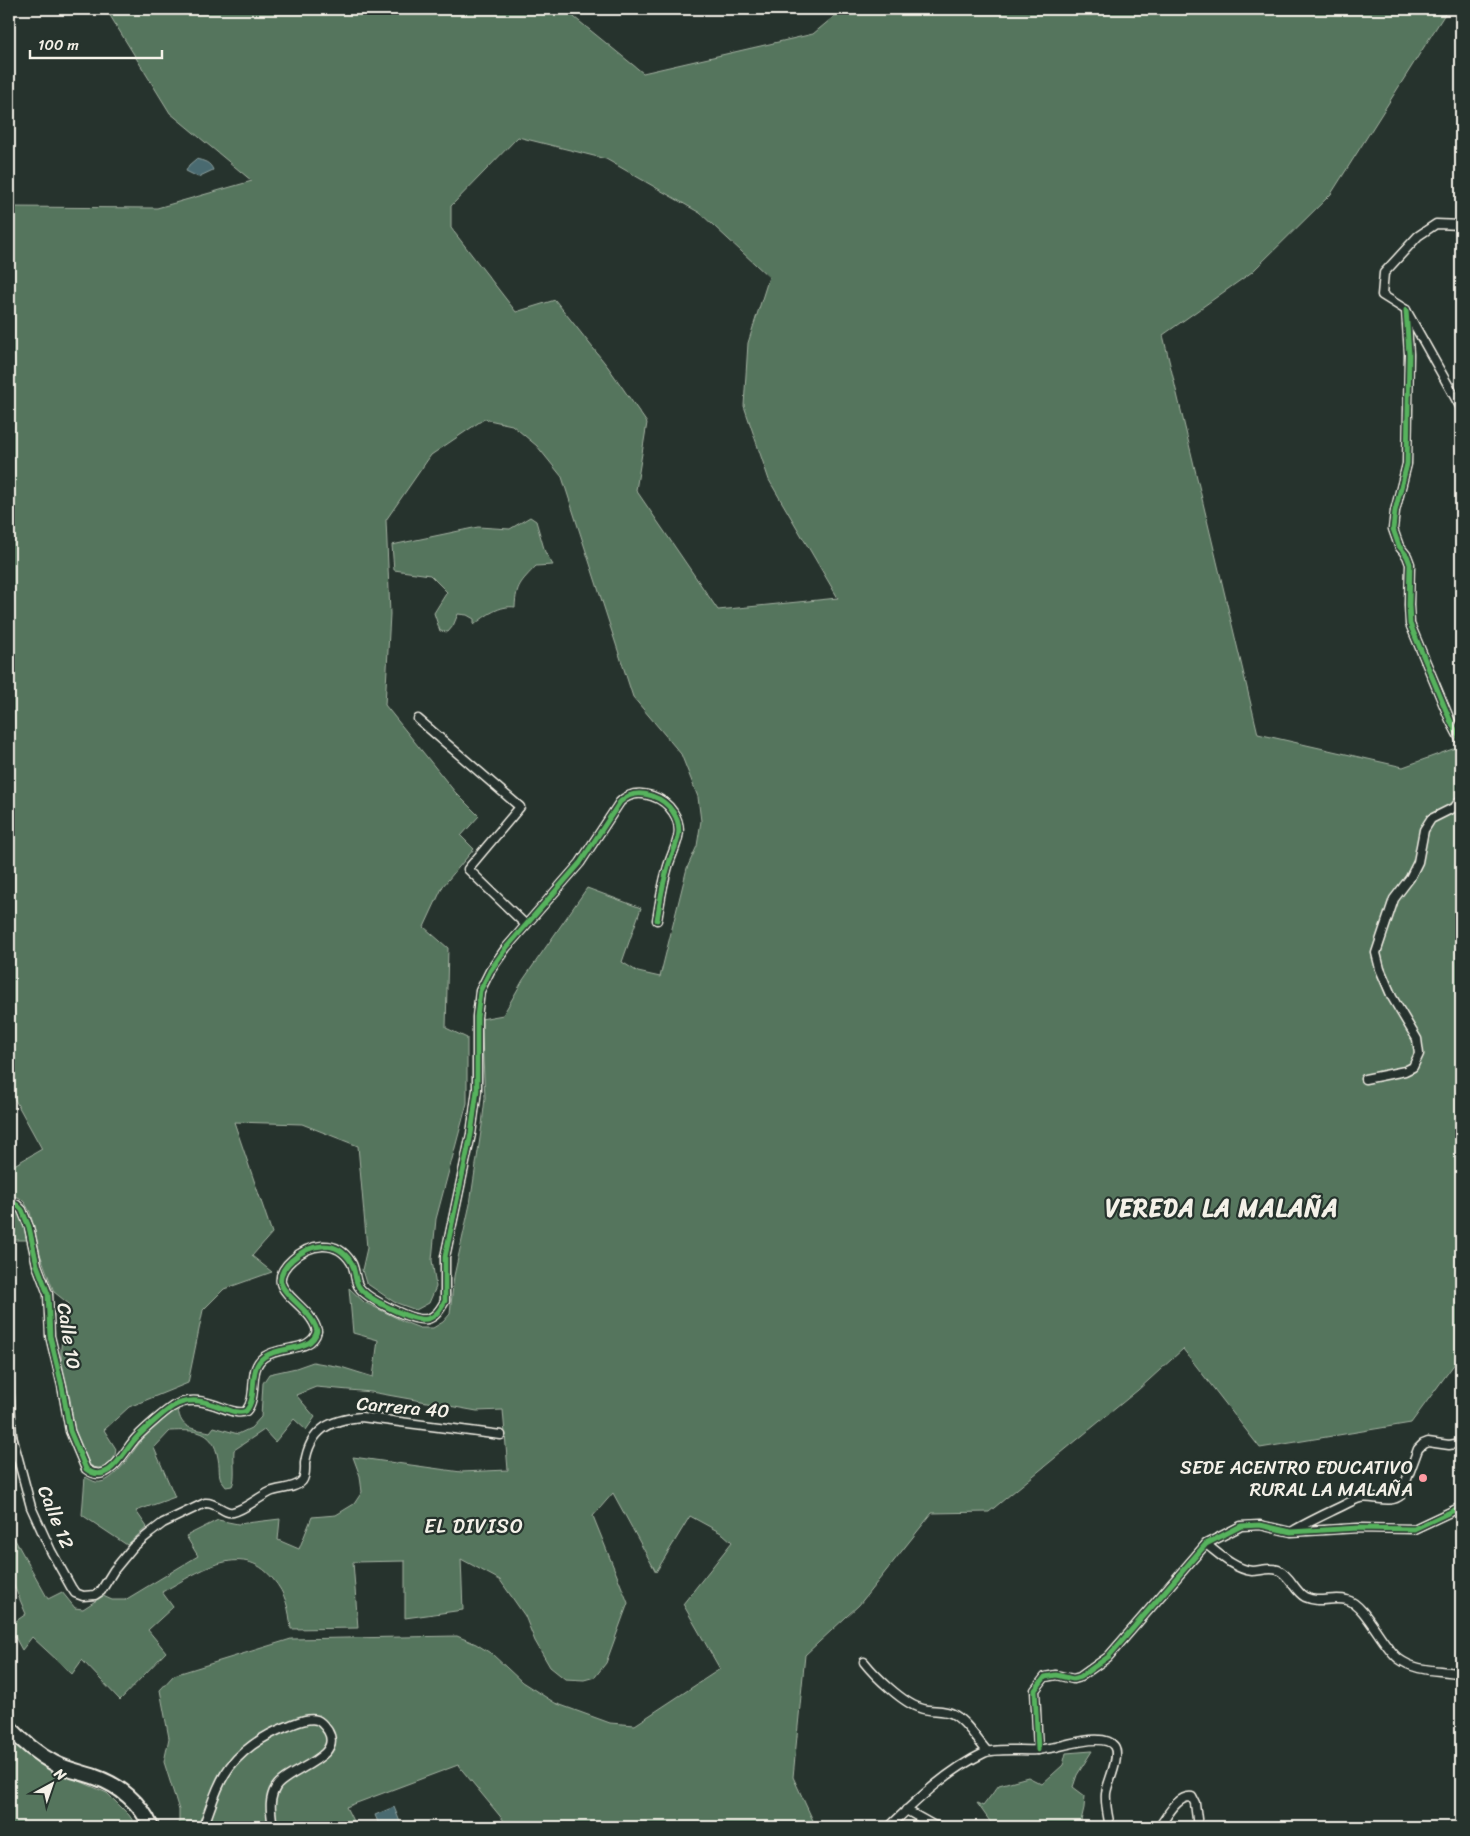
<svg xmlns="http://www.w3.org/2000/svg" width="1470" height="1836" viewBox="0 0 1470 1836" font-family="Sriracha,sans-serif">
<style>
.green{fill:#54745d;stroke:#a4b2a2;fill-rule:evenodd}
.water{fill:#496a6f;stroke:#8da09f}
.lines{fill:none;stroke-linecap:round;stroke-linejoin:round}
.minor-casing{stroke:#f4f1e8;stroke-width:11}
.trunk-casing{stroke:#f4f1e8;stroke-width:18}
.minor{stroke:#26332d;stroke-width:8}
.trunk{stroke:#26332d;stroke-width:14}
.cycleway-casing{stroke:#26332d;stroke-width:8}
.cycleway{stroke:#56b35d;stroke-width:5}
.poi-dot{fill:#ff9aa2;stroke:#26332d;stroke-width:2}
.labels{text-anchor:middle;dominant-baseline:central;stroke-width:4.5;stroke-linejoin:round;paint-order:stroke}
.street-label{font-size:19px;fill:#f4f1e8;stroke:#26332d}
.poi-label{font-size:19px;fill:#f4f1e8;stroke:#26332d;text-anchor:end}
.neighbourhood-label{font-size:20px;letter-spacing:1px;fill:#f4f1e8;stroke:#26332d}
.district-label{font-size:24px;font-weight:bold;letter-spacing:1px;fill:#f4f1e8;stroke:#26332d}
</style>
<rect width="100%" height="100%" fill="#26332d"/>
<filter id="ink" filterUnits="userSpaceOnUse"><feTurbulence type="fractalNoise" baseFrequency=".02" numOctaves="2"/><feDisplacementMap in="SourceGraphic" scale="10" xChannelSelector="R" yChannelSelector="G"/><feConvolveMatrix kernelMatrix="1 2 1 2 8 2 1 2 1" color-interpolation-filters="sRGB"/></filter>
<g filter="url(#ink)">
<g class="green">
<path d="M106 9H564L643 73 813 34 843 9H1448L1331 194 1252 272 1163 335 1258 734 1403 767 1461 746V1355L1411 1423 1260 1448 1183 1349 1138 1390 989 1512 932 1513 859 1605 805 1655 793 1777 816 1827H509L458 1765 346 1807 356 1827H177L179 1823V1810L164 1762 169 1738 160 1690 174 1675 291 1639 457 1636 476 1644 492 1654 522 1682 555 1703 610 1723 635 1725 720 1669 683 1604 732 1542 723 1534 690 1516 656 1572 613 1493 593 1516 628 1603 606 1663 595 1677 584 1680 565 1679 550 1667 535 1641 525 1616 500 1580 461 1559 463 1610 405 1618V1561L353 1562 358 1628 291 1629C289 1609 286 1594 273 1579 241 1539 196 1574 162 1592L173 1607 148 1630 166 1652 120 1700 82 1660 72 1674 32 1637 22 1650 9 1626 26 1614 9 1574V1529L48 1599 62 1592 75 1608 83 1609 103 1596 112 1600H125L198 1556 186 1536 218 1520 238 1524 280 1519 278 1540 299 1549 312 1517 336 1515 354 1504 362 1492 360 1476 353 1457 461 1472 508 1470 503 1410 477 1411 371 1392 316 1387 296 1395 315 1417 306 1430 294 1419 275 1442 264 1430 234 1450C233 1460 236 1479 232 1486L226 1487C216 1475 221 1472 218 1458 213 1429 194 1430 170 1431L154 1448 175 1497 136 1511 147 1527 127 1545 82 1515 85 1477C88 1478 92 1481 96 1482 115 1485 134 1448 145 1436 154 1425 166 1416 178 1409 181 1430 192 1428 210 1432L214 1427 238 1434 251 1428 261 1417 263 1383 269 1374 296 1368 313 1362 341 1367 373 1377 378 1340 353 1333 349 1288 364 1302 407 1323 420 1328H433L443 1322 450 1314 454 1276 470 1204 482 1125 485 1098 481 1019 503 1015 523 980 587 888 641 908 622 962 638 972 660 977 687 868 697 846 701 821 698 797 681 754 633 697 562 477 537 446 512 425 484 419 431 455 386 520 390 614 385 705 455 792 479 816 461 836 474 849 443 886 424 927 448 948 446 1028 467 1038V1103L436 1219 432 1260 436 1287 429 1303 416 1310 394 1302 366 1283 362 1270 367 1248 358 1146 302 1124 234 1122 272 1233 252 1256 272 1272 224 1289 203 1310 188 1383 129 1407 104 1430 116 1449C115 1457 113 1464 104 1467 76 1476 73 1416 70 1399 67 1385 61 1369 61 1354 60 1339 67 1319 69 1304L54 1292 40 1254 30 1212 25 1203 20 1198 9 1195V1168L42 1149 9 1089V207L157 208 252 181 170 113ZM518 137 606 159 700 213 769 277 748 343 744 406 769 480 838 598 718 610 636 490 647 423 608 367 555 300 516 312 451 228V206Z"/>
<path d="M530 517 536 521 545 552 553 565 536 566C521 582 516 585 515 607 500 605 486 615 474 625V619L467 615 458 614 453 626 448 632 440 631 434 613 447 592 430 575 394 570 392 545 478 527 510 529Z"/>
<path d="M9 1206C24 1209 24 1227 27 1240H12L14 1218 9 1212Z"/>
<path d="M9 1735 61 1773 107 1793 129 1815 137 1827H9Z"/>
<path d="M1092 1751 1077 1775 1073 1787 1085 1796 1084 1808 1080 1825 1076 1827H994L977 1803 983 1806 999 1785 1028 1777 1042 1784 1063 1765 1066 1753Z"/>
</g>
<g class="water">
<path d="M196 159C204 161 210 162 213 170L198 177 186 171 189 165Z"/>
<path d="M394 1807 402 1827H380L375 1815Z"/>
</g>
<g class="lines">
<defs>
<g id="minor">
<path d="M1461 225 1436 224 1418 236 1384 273 1382 295 1406 310 1461 408"/>
<path d="M1406 310 1409 354 1407 464 1395 511 1393 529 1399 546 1407 556 1410 564 1409 605 1410 624 1450 720 1461 741"/>
<path d="M418 719 520 807 468 869 526 925"/>
<path d="M1365 1079 1405 1071 1413 1067 1419 1054 1417 1039 1392 997 1380 969 1376 953 1394 899 1410 878 1418 862 1424 830 1431 819 1455 807 1461 799"/>
<path d="M9 1201 17 1205 22 1210 29 1227 37 1265 48 1294 50 1336 62 1386 70 1431 86 1469C109 1487 124 1450 137 1437 145 1429 163 1413 172 1407 202 1388 231 1419 246 1411 259 1396 247 1369 264 1357 280 1345 312 1353 317 1331 312 1310 285 1298 281 1283 279 1274 286 1265 292 1260 309 1244 336 1238 351 1262 356 1270 354 1280 359 1287 367 1299 413 1322 427 1319 436 1317 441 1308 445 1301V1257L471 1134 477 1090V1017L480 991 490 971 506 948 580 863 620 802C629 793 640 792 652 796 661 799 668 804 673 812 687 833 672 849 667 870 662 886 660 903 657 920"/>
<path d="M9 1384 12 1436 9 1468"/>
<path d="M12 1436 31 1507 51 1551 71 1587 75 1593 83 1596 95 1595 101 1591 114 1570 133 1547 150 1533 163 1523 205 1503C217 1502 223 1514 233 1512 244 1510 259 1497 270 1492 279 1488 295 1489 302 1481 306 1476 305 1469 305 1463 310 1429 330 1420 361 1417L501 1435"/>
<path d="M1293 1531C1310 1521 1328 1513 1346 1504 1350 1502 1355 1499 1360 1498 1373 1495 1390 1505 1401 1495L1418 1449 1423 1444 1428 1442 1449 1445 1461 1443"/>
<path d="M1206 1544C1219 1554 1234 1569 1252 1571 1260 1571 1269 1567 1278 1570 1291 1576 1294 1591 1305 1597 1320 1604 1333 1596 1347 1600 1365 1604 1382 1646 1399 1659 1418 1673 1440 1669 1461 1674"/>
<path d="M864 1662C875 1676 903 1703 920 1708 930 1712 943 1709 953 1714 967 1722 977 1740 987 1751"/>
<path d="M1038 1750 1035 1690 1045 1677 1056 1675 1073 1679 1080 1677 1108 1657 1206 1544 1241 1526 1260 1525 1291 1532 1358 1528 1414 1529 1461 1507"/>
<path d="M906 1810 933 1825 940 1827"/>
<path d="M203 1827C210 1810 215 1790 225 1774 238 1752 264 1735 288 1726 296 1723 308 1717 317 1720 322 1722 325 1727 328 1731 344 1758 288 1769 276 1787 268 1800 271 1813 273 1827"/>
<path d="M889 1827C918 1799 948 1770 984 1753 994 1748 1024 1751 1037 1750 1043 1749 1050 1748 1056 1747 1069 1744 1105 1733 1114 1746 1121 1756 1108 1781 1106 1793 1105 1805 1108 1816 1110 1827"/>
<path d="M1159 1827C1167 1817 1177 1795 1192 1797L1195 1803 1198 1827"/>
</g>
<path id="trunk" d="M9 1727C22 1741 37 1754 54 1763 67 1770 81 1772 95 1777 119 1785 141 1803 151 1827"/>
</defs>
<use href="#minor" class="minor-casing"/>
<use href="#trunk" class="trunk-casing"/>
<use href="#minor" class="minor"/>
<use href="#trunk" class="trunk"/>
<defs>
<g id="cycleway">
<path d="M1406 310 1409 354 1407 464 1395 511 1393 529 1399 546 1407 556 1410 564 1409 605 1410 624 1450 720 1461 741"/>
<path d="M9 1201 17 1205 22 1210 29 1227 37 1265 48 1294 50 1336 62 1386 70 1431 86 1469C109 1487 124 1450 137 1437 145 1429 163 1413 172 1407 202 1388 231 1419 246 1411 259 1396 247 1369 264 1357 280 1345 312 1353 317 1331 312 1310 285 1298 281 1283 279 1274 286 1265 292 1260 309 1244 336 1238 351 1262 356 1270 354 1280 359 1287 367 1299 413 1322 427 1319 436 1317 441 1308 445 1301V1257L471 1134 477 1090V1017L480 991 490 971 506 948 580 863 620 802C629 793 640 792 652 796 661 799 668 804 673 812 687 833 672 849 667 870 662 886 660 903 657 920"/>
<path d="M1038 1750 1035 1690 1045 1677 1056 1675 1073 1679 1080 1677 1108 1657 1206 1544 1241 1526 1260 1525 1291 1532 1358 1528 1414 1529 1461 1507"/>
</g>
</defs>
<use href="#cycleway" class="cycleway-casing"/>
<use href="#cycleway" class="cycleway"/>
</g>
</g>
<circle class="poi-dot" cx="1423" cy="1478" r="5"/>
<g class="labels">
<g class="street-label">
<text transform="translate(69 1336) rotate(81)">Calle 10</text>
<text transform="translate(403 1407) rotate(5)">Carrera 40</text>
<text transform="translate(56 1517) rotate(68)">Calle 12</text>
</g>
<g class="poi-label">
<text x="1413" y="1467">SEDE ACENTRO EDUCATIVO<tspan x="1413" dy="22">RURAL LA MALAÑA</tspan></text>
</g>
<g class="neighbourhood-label">
<text x="474" y="1526">EL DIVISO</text>
</g>
<g class="district-label">
<text x="1222" y="1208">VEREDA LA MALAÑA</text>
</g>
</g>
<rect width="1470" height="1836" fill="none" stroke="#26332d" stroke-width="30"/>
<rect x="15" y="15" width="1440" height="1806" fill="none" stroke="#f4f1e8" stroke-width="2" filter="url(#ink)"/>
<g transform="translate(52 1784) rotate(40)" stroke="#26332d" stroke-width="4" paint-order="stroke">
<path d="M0-4L9 19L0 12L-9 19Z" fill="#f4f1e8"/>
<text y="-8" font-size="14" font-weight="bold" text-anchor="middle" fill="#f4f1e8">N</text>
</g>
<path d="M30 50v8h132v-8" fill="none" stroke="#f4f1e8" stroke-width="2.5"/>
<text x="38" y="50" font-size="15" fill="#f4f1e8" stroke="#26332d" stroke-width="4" paint-order="stroke">100 m</text>
</svg>
